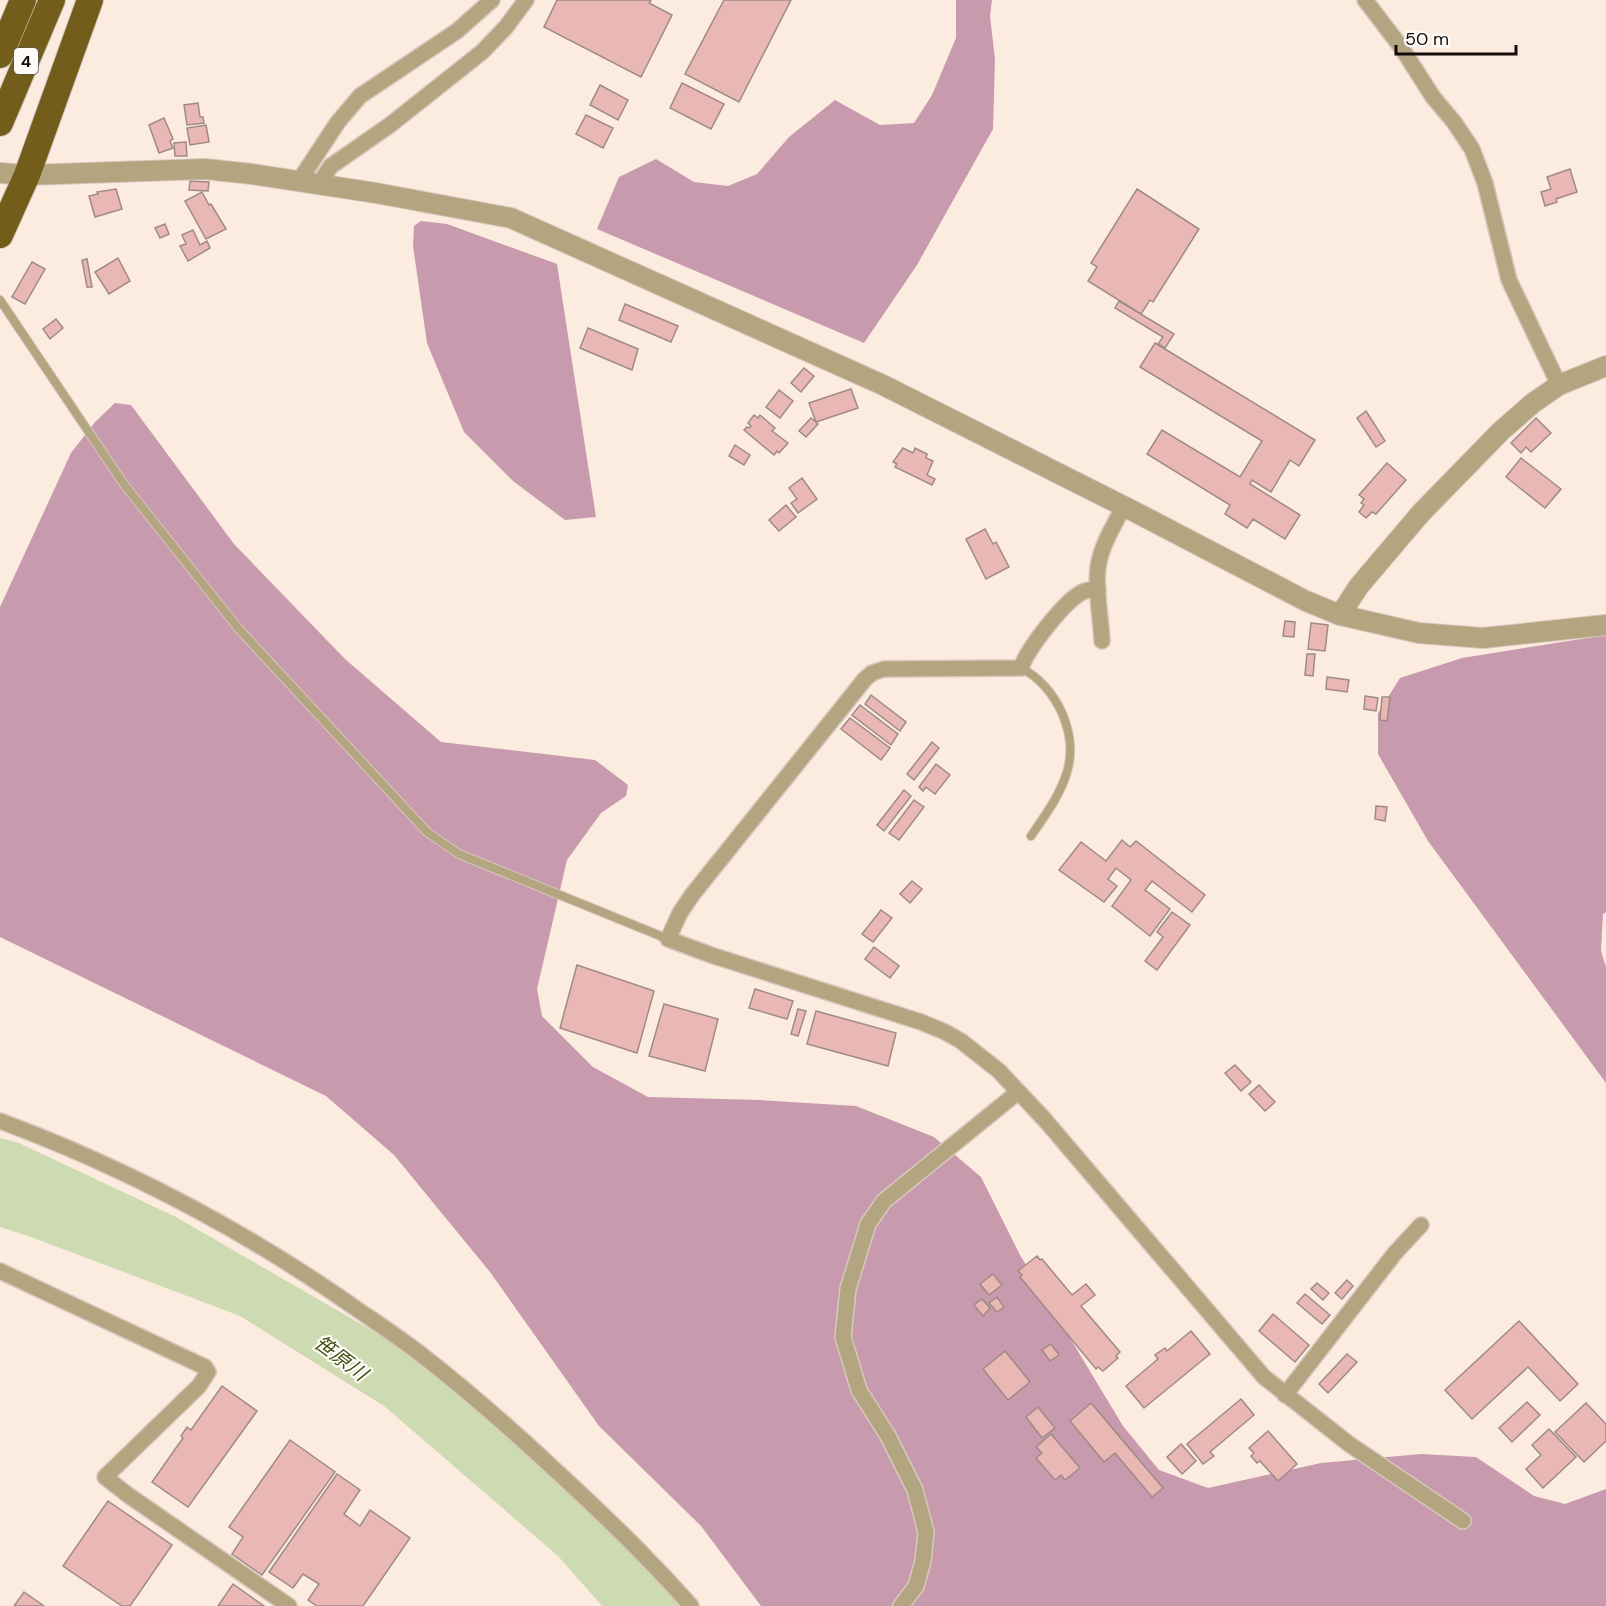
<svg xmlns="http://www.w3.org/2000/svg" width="1606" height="1606" viewBox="0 0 1606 1606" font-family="'DM Sans','Noto Sans JP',sans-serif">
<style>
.forest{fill:#c79bad}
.water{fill:#cedbb2}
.building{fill:#eab8b4;stroke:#9f8a88;stroke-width:1.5}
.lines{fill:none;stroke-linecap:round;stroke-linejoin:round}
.service-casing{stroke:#d7c7bd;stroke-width:10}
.minor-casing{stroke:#d7c7bd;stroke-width:18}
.tertiary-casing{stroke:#d7c7bd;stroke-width:22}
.trunk-casing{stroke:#d7c7bd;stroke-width:28}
.service{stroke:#b3a580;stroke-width:8}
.minor{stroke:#b3a580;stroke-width:15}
.tertiary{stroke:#b3a580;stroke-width:20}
.trunk{stroke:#725d1b;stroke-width:26}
.labels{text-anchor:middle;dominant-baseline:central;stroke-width:4.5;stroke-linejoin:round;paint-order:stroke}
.shield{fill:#fefbf9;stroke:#5a5451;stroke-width:1.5}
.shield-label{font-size:16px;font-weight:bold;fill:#130d09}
.water-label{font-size:20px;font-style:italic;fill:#425112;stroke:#fefbf9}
</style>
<rect width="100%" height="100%" fill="#fcebdf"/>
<g class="forest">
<path d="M956 0H992L990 16 995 59 993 129 917 265 864 343 597 229 619 177 656 159 694 182 728 186 757 174 789 137 835 100 880 125 914 123 932 95 956 38Z"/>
<path d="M421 221 447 224 557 264 596 517 565 520 513 481 464 432 427 343 413 246 414 226Z"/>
<path d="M115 403 131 405 234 544 345 659 441 742 595 760 628 785 626 796 601 813 567 860 537 989 542 1016 593 1067 648 1097 760 1100 856 1106 934 1137 981 1177 1020 1255 1123 1426 1159 1470 1208 1488 1321 1463 1421 1454 1476 1457 1534 1496 1565 1504 1606 1489V1606H761L701 1526 599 1426 490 1272 394 1155 326 1096 0 937V607L71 453 95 422Z"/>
<path d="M1606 635V912L1603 914 1601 951 1606 967V1083L1428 841 1378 754V713L1400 678 1462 658Z"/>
</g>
<path class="water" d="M0 1138 19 1143 176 1217 411 1353 563 1477 692 1606H602L558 1556 384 1406 240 1316 31 1237 0 1227Z"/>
<g class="building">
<path d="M557 0H651L649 3 672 15 641 77 544 27Z"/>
<path d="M724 0H791L739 102 685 74Z"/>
<path d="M682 83 724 104 711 129 670 108Z"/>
<path d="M600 85 628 100 618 120 590 105Z"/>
<path d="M198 103 200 117H203L204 123 187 125 184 105Z"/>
<path d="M586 115 613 128 603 148 576 134Z"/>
<path d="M164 118 173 139 170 141 173 148 159 153 149 125Z"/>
<path d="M206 125 209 142 190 145 187 128Z"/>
<path d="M186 142 187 156H175L174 143Z"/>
<path d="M1570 169 1577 192 1556 199 1557 202 1545 206 1541 192 1551 189 1547 177Z"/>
<path d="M190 181 209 182 208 191 189 190Z"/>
<path d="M116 189 122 209 95 217 89 196 98 194 97 192Z"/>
<path d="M1137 189 1199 229 1153 302 1150 300 1141 314 1088 281 1097 267 1091 263Z"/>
<path d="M202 192 209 205 211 204 226 229 206 239 185 201Z"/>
<path d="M165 224 169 234 160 238 155 228Z"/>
<path d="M193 230 200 245 207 241 210 248 188 261 180 246 186 244 182 235Z"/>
<path d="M118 258 130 281 109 294 95 272Z"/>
<path d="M87 259 92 287H87L82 260Z"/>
<path d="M32 262 45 269 25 304 12 297Z"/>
<path d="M1119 301 1174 334 1165 348 1158 344 1163 337 1115 308Z"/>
<path d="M625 304 678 326 671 342 619 320Z"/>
<path d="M56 319 63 328 50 339 43 329Z"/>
<path d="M588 328 638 349 632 370 580 348Z"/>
<path d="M1155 343 1315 440 1299 466 1290 460 1271 492 1252 480 1250 484 1300 515 1285 539 1253 519 1247 528 1225 514 1230 505 1147 454 1162 430 1240 477 1262 441 1140 367Z"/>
<path d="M804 368 814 376 801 392 791 383Z"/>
<path d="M851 389 858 408 816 422 809 403Z"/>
<path d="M779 390 793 401 780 418 766 407Z"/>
<path d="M1366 411 1385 441 1376 447 1357 418Z"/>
<path d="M754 415 758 418 760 415 775 428 772 431 788 443 779 453 777 451 774 455 744 430 747 427 749 428 751 426 748 423Z"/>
<path d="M811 418 818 424 806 437 799 431Z"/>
<path d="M1536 418 1551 433 1531 452 1526 447 1521 453 1511 443Z"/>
<path d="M735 445 750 455 744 465 729 456Z"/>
<path d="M903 448 913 453 915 448 927 454 926 458 933 461 927 475 935 479 932 485 895 467 897 464 893 462Z"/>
<path d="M1521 458 1561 489 1545 508 1506 477Z"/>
<path d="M1387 463 1406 480 1376 514 1372 512 1366 518 1359 512 1364 505 1361 503 1364 499 1359 495Z"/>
<path d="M802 478 817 499 798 513 791 503 797 499 789 488Z"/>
<path d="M786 505 796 517 779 531 769 520Z"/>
<path d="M985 529 993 544 996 542 1009 567 986 579 966 539Z"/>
<path d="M1285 621 1295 622 1294 637 1283 636Z"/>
<path d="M1311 623 1328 625 1325 651 1308 649Z"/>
<path d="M1307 654H1315L1313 676 1305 675Z"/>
<path d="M1327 677 1349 680 1347 692 1326 689Z"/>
<path d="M871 695 906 722 900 731 865 704Z"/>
<path d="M1365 696 1378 698 1376 711 1364 709Z"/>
<path d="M1382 697H1390L1387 721 1380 720Z"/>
<path d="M860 705 898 734 891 745 852 715Z"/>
<path d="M850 718 890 748 881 760 841 729Z"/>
<path d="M932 742 939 748 914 780 907 774Z"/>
<path d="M936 764 950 775 935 794 926 787 923 791 919 787Z"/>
<path d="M904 790 911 796 884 831 877 825Z"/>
<path d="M914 800 924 807 899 840 889 833Z"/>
<path d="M1376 806 1387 807 1385 821 1375 819Z"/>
<path d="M1122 840 1130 847 1136 841 1205 895 1192 912 1152 881 1145 890 1170 909 1150 936 1112 906 1131 880 1116 868 1108 879 1117 886 1104 902 1059 870 1081 842 1106 861Z"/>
<path d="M912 881 922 889 910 903 900 894Z"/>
<path d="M881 910 892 918 873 942 862 934Z"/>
<path d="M1172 912 1190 925 1157 970 1145 961 1163 937 1157 932Z"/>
<path d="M874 947 899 966 890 978 865 959Z"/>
<path d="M577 965 654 991 637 1053 560 1028Z"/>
<path d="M755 989 793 1001 787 1019 749 1008Z"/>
<path d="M664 1004 718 1019 705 1071 649 1056Z"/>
<path d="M798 1009 806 1011 798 1036 791 1034Z"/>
<path d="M816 1011 896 1033 888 1066 807 1044Z"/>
<path d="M1235 1065 1251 1082 1241 1091 1225 1073Z"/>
<path d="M1259 1085 1275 1102 1265 1111 1249 1094Z"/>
<path d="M1037 1256 1040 1260 1042 1259 1072 1295 1086 1284 1095 1295 1081 1306 1120 1352 1116 1356 1118 1358 1103 1371 1098 1367 1096 1369 1020 1277 1022 1275 1018 1271Z"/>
<path d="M993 1274 1002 1285 989 1295 980 1284Z"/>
<path d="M1347 1280 1353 1286 1342 1299 1335 1293Z"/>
<path d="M1317 1283 1329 1293 1323 1300 1311 1289Z"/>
<path d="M1305 1294 1330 1315 1322 1324 1297 1303Z"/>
<path d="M997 1297 1004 1307 997 1312 989 1303Z"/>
<path d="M982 1299 990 1308 983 1316 974 1305Z"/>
<path d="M1273 1314 1309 1345 1295 1362 1259 1331Z"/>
<path d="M1519 1321 1578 1384 1560 1401 1528 1367 1472 1419 1445 1390Z"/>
<path d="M1191 1331 1210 1354 1144 1408 1126 1386 1158 1359 1155 1355 1165 1348 1167 1351Z"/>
<path d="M1051 1344 1059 1355 1050 1361 1042 1350Z"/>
<path d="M1005 1351 1030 1382 1008 1400 983 1369Z"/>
<path d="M1347 1354 1357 1362 1328 1393 1319 1384Z"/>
<path d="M222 1386 257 1411 188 1507 152 1482 183 1438 181 1436 187 1427 191 1430Z"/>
<path d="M1241 1399 1254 1415 1210 1452 1214 1456 1203 1464 1187 1444Z"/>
<path d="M1527 1402 1540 1415 1512 1442 1499 1428Z"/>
<path d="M1091 1403 1163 1488 1152 1497 1115 1453 1104 1462 1070 1421Z"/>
<path d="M1586 1403 1606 1424V1441L1584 1462 1555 1432Z"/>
<path d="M1038 1407 1055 1428 1042 1438 1026 1417Z"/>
<path d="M1549 1429 1576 1457 1543 1488 1526 1469 1541 1455 1532 1445Z"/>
<path d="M1268 1431 1297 1464 1278 1481 1260 1461 1257 1463 1251 1456 1254 1453 1249 1448Z"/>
<path d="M1051 1434 1080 1468 1065 1480 1061 1475 1055 1480 1036 1458 1042 1453 1036 1447Z"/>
<path d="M290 1440 335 1472 262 1575 232 1554 243 1537 229 1527Z"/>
<path d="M1181 1444 1196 1461 1182 1474 1167 1457Z"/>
<path d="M337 1474 360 1490 344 1514 360 1526 370 1510 410 1538 363 1606H317L308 1600 319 1584 303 1574 293 1588 269 1572Z"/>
<path d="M108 1501 172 1545 130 1606H122L63 1566Z"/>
<path d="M233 1584 264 1606H218Z"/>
<path d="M24 1592 44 1606H14Z"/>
</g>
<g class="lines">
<defs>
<g id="service">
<path d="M0 300 123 483 238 628 427 832 459 854 668 939"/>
<path d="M1021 668C1057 686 1080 736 1066 775 1059 797 1044 817 1031 836"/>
</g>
<g id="minor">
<path d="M1365 0 1401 47 1433 97 1454 122 1472 149 1485 183 1509 280 1559 385"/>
<path d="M299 181 338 122 360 96 457 31 492 0"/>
<path d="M322 184 324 176 331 166 390 125 482 52 506 27 526 0"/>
<path d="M1098 589C1091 589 1085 590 1079 594 1062 605 1027 649 1021 668L884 669 872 673 865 679 692 895 680 913 668 939 711 955 921 1022 945 1032 961 1041 999 1071 1045 1120 1264 1377 1349 1444 1463 1521"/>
<path d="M1102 641C1101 617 1095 591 1098 567 1101 546 1114 525 1124 506"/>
<path d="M0 1121C129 1169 251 1234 364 1314 383 1327 404 1341 423 1356 468 1391 511 1429 553 1468 601 1512 648 1557 691 1606"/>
<path d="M0 1271 205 1367 208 1372 199 1386 105 1477 128 1495 289 1606"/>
<path d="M1285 1395 1395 1253 1421 1225"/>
<path d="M901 1606 916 1586 923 1561 926 1532 915 1490 888 1436 859 1390 843 1337 848 1289 868 1224 884 1201 1018 1092"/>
</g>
<g id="tertiary">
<path d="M0 173 27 175 205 169 252 174 376 193 511 218 883 385 1137 513 1306 601 1340 615 1419 633 1483 638 1606 625"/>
<path d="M1340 615 1359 586 1421 513 1501 431 1533 403 1559 385 1606 366"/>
</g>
<g id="trunk">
<path d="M0 55 23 0"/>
<path d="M0 123 52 0"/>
<path d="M0 235 27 175 90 0"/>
</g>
</defs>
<use href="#service" class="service-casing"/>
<use href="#minor" class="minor-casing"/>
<use href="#tertiary" class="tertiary-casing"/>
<use href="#trunk" class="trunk-casing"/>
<use href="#service" class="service"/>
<use href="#minor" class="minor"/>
<use href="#tertiary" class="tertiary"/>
<use href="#trunk" class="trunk"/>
</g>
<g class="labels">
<rect class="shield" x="14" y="48" width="24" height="26" rx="4.5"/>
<g class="shield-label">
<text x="26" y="61">4</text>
</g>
<g class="water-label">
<text transform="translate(341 1358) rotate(37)">笹原川</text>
</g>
</g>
<path d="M1396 45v9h120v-9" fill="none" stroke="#130d09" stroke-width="3"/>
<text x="1405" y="45" font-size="18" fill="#130d09" stroke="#fefbf9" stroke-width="4.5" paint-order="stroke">50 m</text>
</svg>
